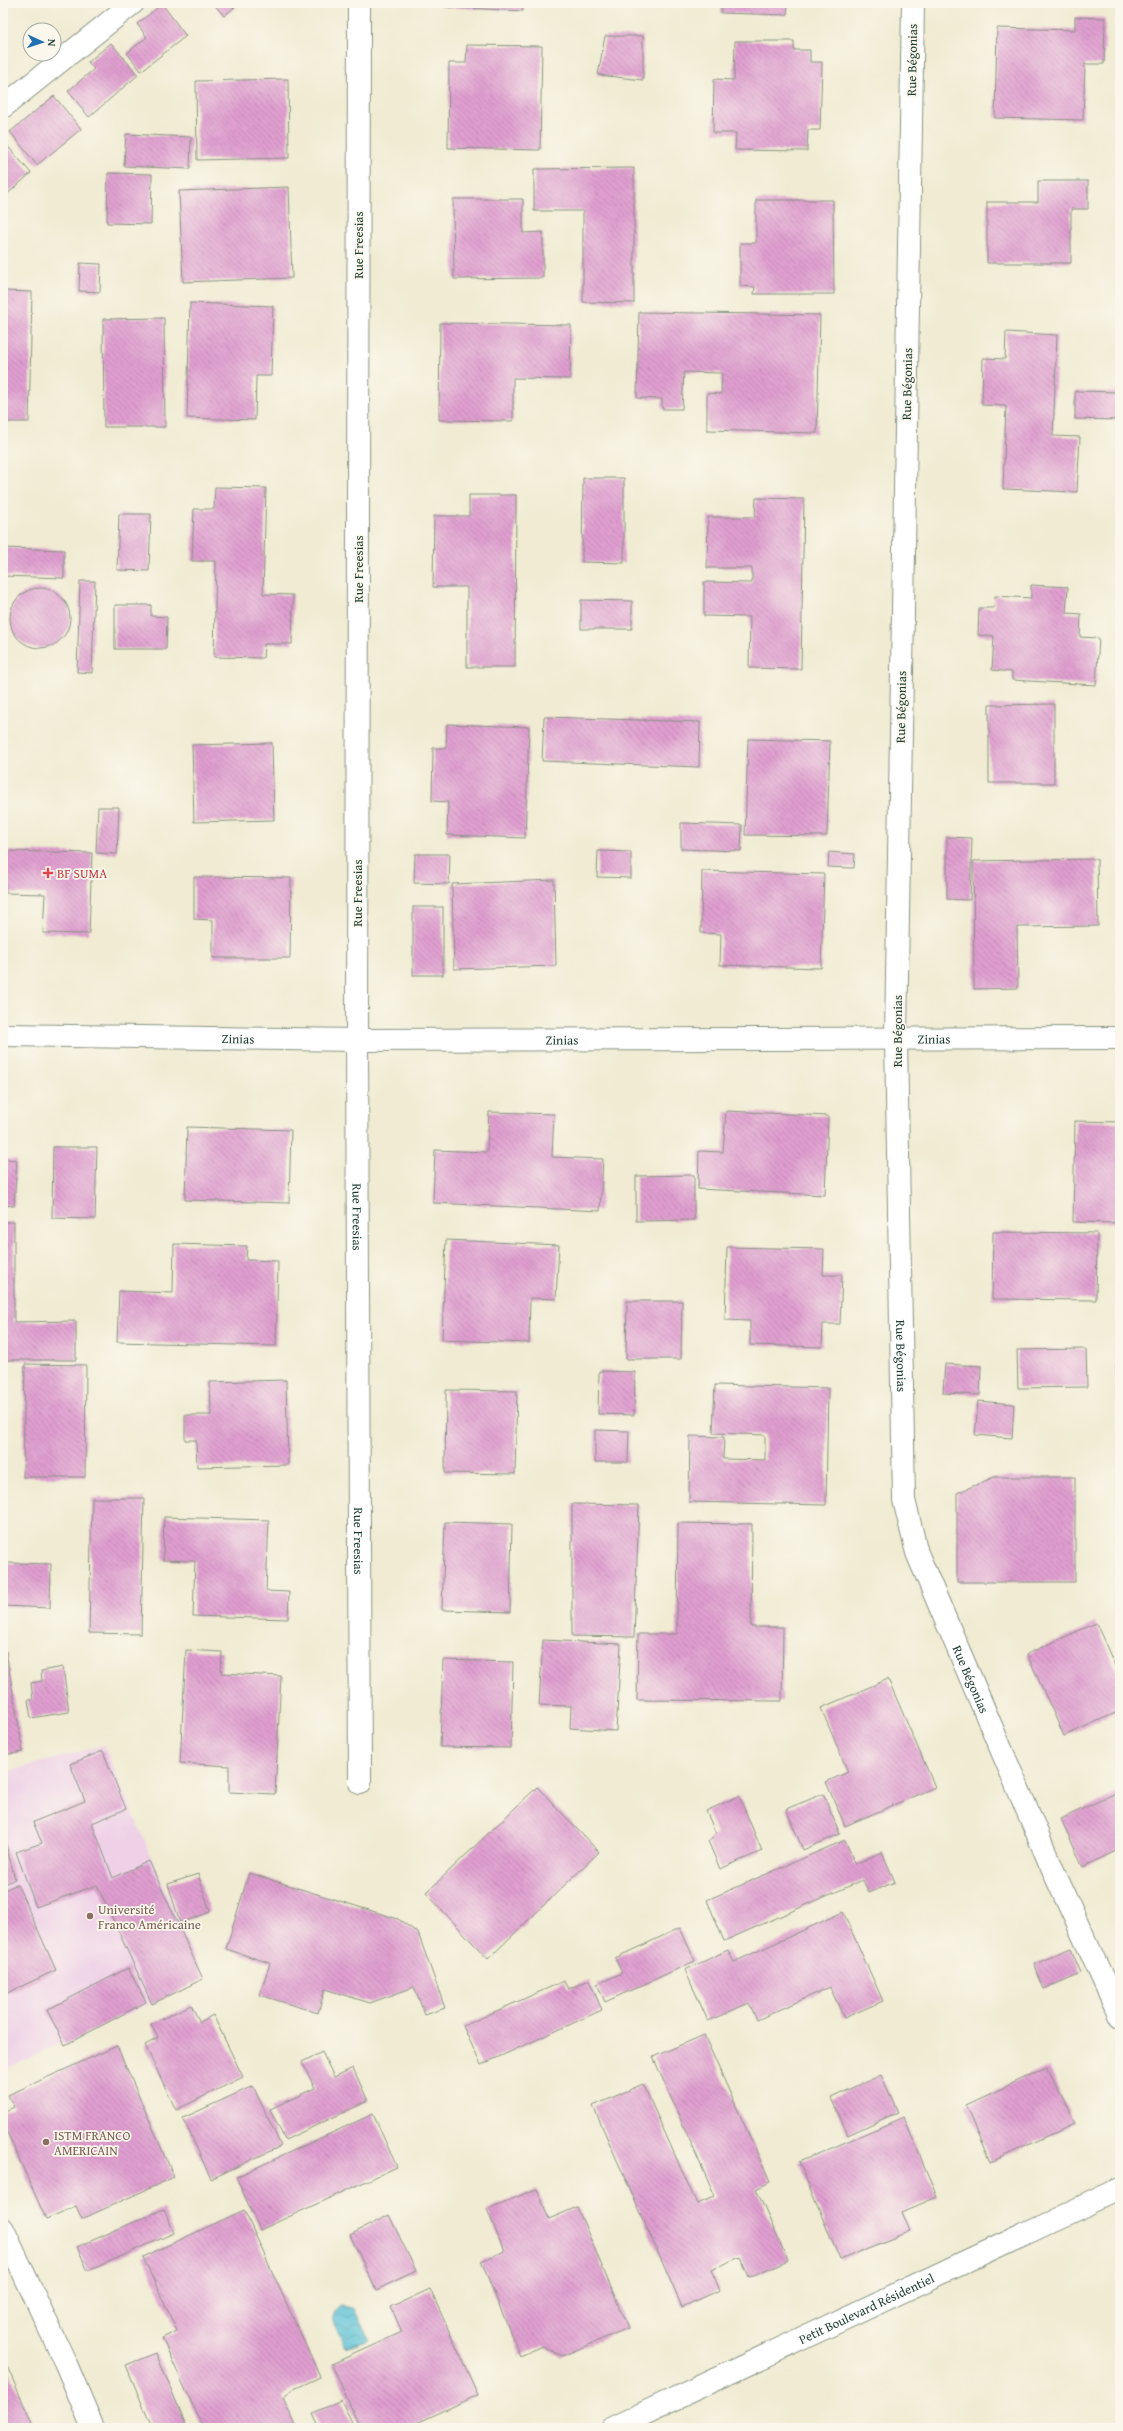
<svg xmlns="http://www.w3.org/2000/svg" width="1123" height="2431" viewBox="0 0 1123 2431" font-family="'Gentium Book Plus',serif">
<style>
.built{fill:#eed0e7}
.water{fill:url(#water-waves);stroke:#3c7f84}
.building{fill:url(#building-back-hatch)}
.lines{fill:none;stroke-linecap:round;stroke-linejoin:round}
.minor-casing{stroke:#889483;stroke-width:24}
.minor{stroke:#fff;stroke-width:22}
.health-dot{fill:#e0444e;stroke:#fbf7ec;stroke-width:1.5}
.education-dot{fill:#8d6e63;stroke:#fbf7ec;stroke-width:1.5}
.labels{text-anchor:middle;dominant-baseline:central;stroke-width:3.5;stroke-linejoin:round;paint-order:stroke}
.street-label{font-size:13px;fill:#1f3d34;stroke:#fbf7ec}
.health-label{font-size:13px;fill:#be3a42;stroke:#fbf7ec;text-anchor:start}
.education-label{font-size:13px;fill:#785e54;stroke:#fbf7ec;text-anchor:start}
</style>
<defs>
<pattern id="water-waves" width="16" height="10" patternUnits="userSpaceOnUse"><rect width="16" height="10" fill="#58c1d5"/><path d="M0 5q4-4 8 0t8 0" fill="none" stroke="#489eae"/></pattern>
<pattern id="building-back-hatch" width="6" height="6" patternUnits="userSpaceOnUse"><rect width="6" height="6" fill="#e09fd0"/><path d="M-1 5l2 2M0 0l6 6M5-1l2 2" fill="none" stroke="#b583aa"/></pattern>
</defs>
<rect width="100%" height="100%" fill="#fbf7ec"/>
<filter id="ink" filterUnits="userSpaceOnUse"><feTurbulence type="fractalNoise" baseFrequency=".025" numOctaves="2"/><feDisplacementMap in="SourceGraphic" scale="8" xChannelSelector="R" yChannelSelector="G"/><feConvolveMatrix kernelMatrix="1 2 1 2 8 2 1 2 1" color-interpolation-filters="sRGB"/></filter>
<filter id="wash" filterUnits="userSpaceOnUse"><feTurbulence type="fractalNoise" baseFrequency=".012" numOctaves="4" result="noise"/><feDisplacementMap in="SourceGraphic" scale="16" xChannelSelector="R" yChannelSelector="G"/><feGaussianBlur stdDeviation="0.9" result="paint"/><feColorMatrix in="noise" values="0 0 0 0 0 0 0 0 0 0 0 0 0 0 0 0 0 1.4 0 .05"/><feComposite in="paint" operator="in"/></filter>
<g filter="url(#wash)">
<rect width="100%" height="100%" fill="#f0ebd2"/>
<path class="built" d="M104 1745 203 1979 3 2070V1773Z"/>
<path class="water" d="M342 2305 353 2307 370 2340 346 2348 333 2319 335 2310Z"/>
<g id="blocks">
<g class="building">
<path d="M213 3H240L224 16Z"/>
<path d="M444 3H523V11L444 7Z"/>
<path d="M721 3H788L787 15 721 13Z"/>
<path d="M162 4 186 36 141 71 127 53 147 37 137 24Z"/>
<path d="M1075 17 1105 18 1104 64H1085L1083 120 995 118 997 28 1075 30Z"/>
<path d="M605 36H643V80L598 75Z"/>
<path d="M735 41H794V50H810V62H822L820 130H808L807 151 735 150 736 133H713L714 79 734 80Z"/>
<path d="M111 43 138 75 89 117 68 91 94 69 88 62Z"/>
<path d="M467 45 542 46 540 150 448 148 449 63H466Z"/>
<path d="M288 79 289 158 197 160 196 81Z"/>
<path d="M54 96 81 129 37 165 10 132Z"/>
<path d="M126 134 191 137 190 169 124 166Z"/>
<path d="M3 141 31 173 3 198Z"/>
<path d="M634 168V303L583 302V211H534V169Z"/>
<path d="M108 173 152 174 151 224 107 223Z"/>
<path d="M1038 181H1088V209H1071V263H987V202H1038Z"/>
<path d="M289 187 292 278 183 282 179 191Z"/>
<path d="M453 199H523V233L543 232V278L454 279Z"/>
<path d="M756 200H833L834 294H754L755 287 740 286V243H756Z"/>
<path d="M80 263 101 264 100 292 79 291Z"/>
<path d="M3 291 32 292 29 422H3Z"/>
<path d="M190 303 273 306 271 376H256L255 420 187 418Z"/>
<path d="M639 312 820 315 817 433 707 430V393L721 394 722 373 684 372 682 409H662V399L637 398Z"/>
<path d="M164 318 165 427H104L103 319Z"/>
<path d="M440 323 571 325 570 379 513 378V421L439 420Z"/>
<path d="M1006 332 1057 335 1053 436 1080 437 1077 492 1003 489 1006 406 982 405 983 358 1005 359Z"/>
<path d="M1075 391 1120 392V420L1075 419Z"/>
<path d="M583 478H624V563L582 562Z"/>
<path d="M215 487 266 488 263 594 293 595 292 644H264L263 658 214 657 216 561H192L194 509H214Z"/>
<path d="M469 495H516L515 667H467V587H433L434 516H469Z"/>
<path d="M756 498 804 499 801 669 749 668 750 617 704 616V582L752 583V568H707L708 517H755Z"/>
<path d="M119 514H151L149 571 117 570Z"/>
<path d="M3 548 64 550V578L3 576Z"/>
<path d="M80 581H95L92 673 77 672Z"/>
<path d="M1031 585 1068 587 1066 613 1081 614 1080 637 1099 638 1096 685 1012 680V672L992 670 994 636 978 635 979 608H994L995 596 1031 598Z"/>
<circle cx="40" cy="618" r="30"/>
<path d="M581 600 632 601V629H581Z"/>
<path d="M115 605H151V616L167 617 166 649H115Z"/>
<path d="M1054 704V783H989V705Z"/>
<path d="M544 717 700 722 699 767 542 761Z"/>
<path d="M447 724 529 727 525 838 447 835 448 802 432 801 433 748H446Z"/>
<path d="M748 739 830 741 827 836 745 835Z"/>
<path d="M272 743 274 820 194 822 192 745Z"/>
<path d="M98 807H119L117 854 96 853Z"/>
<path d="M681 823 742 825 741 851 681 849Z"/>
<path d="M947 837 972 838 970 900 947 899Z"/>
<path d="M6 851 92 853 89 934 43 933 45 894 5 893Z"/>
<path d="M598 851 631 852V878L597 877Z"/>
<path d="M829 852 855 854 854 868 828 867Z"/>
<path d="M415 854H450L449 884 414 883Z"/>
<path d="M1097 859 1098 926 1017 927 1018 988 974 989 973 861Z"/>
<path d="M702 871 824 874 821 968 720 965 721 934 701 933Z"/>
<path d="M194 877 291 878 290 958H213V920L194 919Z"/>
<path d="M554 880 556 966 454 969 452 884Z"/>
<rect x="413" y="907" width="30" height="68"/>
<path d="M726 1111 828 1116 825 1195 698 1189 699 1151 723 1152Z"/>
<path d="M489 1112 554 1114 552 1157 603 1159 600 1211 433 1203 435 1150 487 1152Z"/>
<path d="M1075 1121 1120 1122V1223L1073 1222Z"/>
<path d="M187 1127 291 1130 289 1203 185 1200Z"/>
<path d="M53 1147H97L95 1219 52 1218Z"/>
<path d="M3 1159 17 1160 14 1206 3 1205Z"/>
<path d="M694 1175V1220L636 1221V1176Z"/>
<path d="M3 1222H14V1322L76 1321V1360H3Z"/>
<path d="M993 1232 1097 1233 1096 1300 992 1299Z"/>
<path d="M446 1240 559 1245 556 1299 530 1298 529 1343 442 1340Z"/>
<path d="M174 1244 247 1246 246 1260 278 1261 276 1346 117 1342 119 1291 173 1293Z"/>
<path d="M727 1247 824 1249 823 1275H842L840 1324H823L822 1347 750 1345V1321L725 1320Z"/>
<path d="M627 1301H682L681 1359H626Z"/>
<path d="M1086 1349 1087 1387 1018 1388 1017 1350Z"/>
<path d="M1117 1356H1120V1389H1116Z"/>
<path d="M25 1364 86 1365 85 1477H23Z"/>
<path d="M945 1364 981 1366 980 1395 943 1393Z"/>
<path d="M599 1371 635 1372 634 1415 598 1414Z"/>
<path d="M286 1380 288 1465 197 1467 196 1440H185V1415H211L210 1382Z"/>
<path d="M715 1385 828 1388 826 1505 689 1502 690 1436 724 1437 723 1459 765 1460V1435L713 1433Z"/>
<path d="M446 1390 517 1391 515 1474 445 1473Z"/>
<path d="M978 1401 1014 1404 1012 1438 975 1435Z"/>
<path d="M595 1430 629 1431 628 1462H595Z"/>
<path d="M994 1477H1075V1582H957V1493Z"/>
<path d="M92 1498H144L141 1634 89 1633Z"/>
<path d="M572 1504 639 1505 634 1637 572 1636Z"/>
<path d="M164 1517 269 1520 266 1591 289 1592 288 1619 193 1616 195 1561 163 1560Z"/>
<path d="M445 1522 512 1524 510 1612 442 1610Z"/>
<path d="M678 1523 752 1524 751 1627H783L782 1701 637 1700 638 1634H677Z"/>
<path d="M7 1563 51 1564 50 1608 3 1606V1581H6Z"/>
<path d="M1096 1623 1120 1677V1711L1064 1736 1027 1654Z"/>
<path d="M543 1640 621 1644 616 1731 570 1728 571 1706 539 1705Z"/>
<path d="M186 1650 222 1652 221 1673 281 1676 275 1794 229 1792V1766L180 1763Z"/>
<path d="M6 1651 23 1752 3 1755V1652Z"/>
<path d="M443 1660 513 1662 511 1748 440 1747Z"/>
<path d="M63 1667 69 1712 31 1718 28 1700H33L31 1683 42 1681 41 1671Z"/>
<path d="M888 1679 935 1787 845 1826 826 1782 848 1772 821 1708Z"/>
<path d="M103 1751 126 1809 92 1823 113 1878 149 1861 203 1979 152 2004 97 1885 36 1907 16 1852 42 1843 33 1822 85 1801 70 1764Z"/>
<path d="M537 1787 599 1852 488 1959 426 1893Z"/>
<path d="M1120 1791V1849L1083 1867 1061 1819Z"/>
<path d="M823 1794 840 1834 803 1850 786 1809Z"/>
<path d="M739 1796 762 1851 720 1869 708 1841 716 1834 706 1811Z"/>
<path d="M3 1834 15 1879 3 1885Z"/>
<path d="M845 1840 855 1864 882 1852 895 1882 869 1893 863 1880 724 1941 707 1900Z"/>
<path d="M249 1873 398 1919 418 1933 445 2008 425 2015 414 1987 370 2003 325 1989 318 2013 260 1995 270 1963 226 1949Z"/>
<path d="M198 1874 210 1912 180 1923 168 1884Z"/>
<path d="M17 1884 56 1970 3 1995V1891Z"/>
<path d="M843 1912 883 2001 844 2018 830 1987 757 2020 749 2003 708 2021 685 1970 728 1950 734 1962Z"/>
<path d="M680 1928 695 1961 605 2002 597 1984 622 1973 615 1958Z"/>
<path d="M1071 1949 1081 1973 1044 1989 1034 1964Z"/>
<path d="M128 1968 146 2002 65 2045 47 2010Z"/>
<path d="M589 1980 602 2010 481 2065 463 2026 564 1981 568 1989Z"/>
<path d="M191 2005 200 2022 213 2015 243 2077 176 2110 145 2045 158 2038 151 2024Z"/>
<path d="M704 2035 770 2182 756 2189 788 2261 749 2278 740 2257 711 2270 720 2290 682 2307 593 2106 643 2084 697 2204 715 2197 653 2057Z"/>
<path d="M117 2046 174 2177 82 2219 76 2206 46 2219 3 2123V2112L14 2107 8 2095Z"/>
<path d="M322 2052 334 2077 353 2068 368 2101 285 2140 270 2109 315 2088 302 2062Z"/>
<path d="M1048 2067 1074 2124 991 2162 966 2105Z"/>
<path d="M881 2075 898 2112 848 2135 831 2098Z"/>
<path d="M253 2086 281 2146 211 2179 183 2118Z"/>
<path d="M373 2114 397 2167 260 2230 236 2177Z"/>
<path d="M904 2117 937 2197 902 2212 910 2231 840 2260 799 2162Z"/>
<path d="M537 2189 549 2219 577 2207 628 2328 562 2356 543 2346 520 2356 481 2261 504 2251 487 2209Z"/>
<path d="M164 2209 174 2233 88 2271 77 2247Z"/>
<path d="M244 2210 320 2377 292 2390 283 2398 297 2428H203L162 2338 177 2331 143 2257Z"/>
<path d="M389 2215 416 2271 376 2290 350 2235Z"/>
<path d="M430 2289 478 2395 406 2428H360L332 2364 402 2332 391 2307Z"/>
<path d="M156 2353 187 2428H152L126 2365Z"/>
<path d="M3 2357 34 2428H3Z"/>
<path d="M341 2400 355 2428H320L313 2413Z"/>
</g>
</g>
</g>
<g filter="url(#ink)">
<use href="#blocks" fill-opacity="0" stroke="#889483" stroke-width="1"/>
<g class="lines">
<defs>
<g id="minor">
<path id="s1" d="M359 3 357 1040 360 1783"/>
<path id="s2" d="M913 3 896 1037 904 1500 917 1553 1052 1868 1120 2016"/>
<path d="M3 107 133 3"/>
<path id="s3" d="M3 1035 357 1040 1120 1038"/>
<path d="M3 2229 66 2364 93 2428"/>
<path id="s4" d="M612 2428 1120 2189"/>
</g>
</defs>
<use href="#minor" class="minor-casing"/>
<use href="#minor" class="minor"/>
</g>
</g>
<path class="health-dot" d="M46 867h4v4h4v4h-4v4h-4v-4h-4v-4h4z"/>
<g class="education-dot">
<circle cx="90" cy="1916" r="4"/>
<circle cx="46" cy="2142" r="4"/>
</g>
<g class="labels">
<g class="street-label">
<text transform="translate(912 60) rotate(-89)">Rue Bégonias</text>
<text transform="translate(358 245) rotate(-90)">Rue Freesias</text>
<text transform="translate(907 384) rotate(-89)">Rue Bégonias</text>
<text transform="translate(358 569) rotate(-90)">Rue Freesias</text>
<text transform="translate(901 707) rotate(-89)">Rue Bégonias</text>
<text transform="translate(357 893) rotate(-90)">Rue Freesias</text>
<text transform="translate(897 1031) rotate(-90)">Rue Bégonias</text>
<text stroke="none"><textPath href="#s3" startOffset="235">Zinias</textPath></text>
<text stroke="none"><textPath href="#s3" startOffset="931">Zinias</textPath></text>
<text stroke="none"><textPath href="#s3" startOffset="559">Zinias</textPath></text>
<text stroke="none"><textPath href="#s1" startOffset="1214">Rue Freesias</textPath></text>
<text stroke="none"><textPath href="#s2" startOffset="1353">Rue Bégonias</textPath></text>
<text stroke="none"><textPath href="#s1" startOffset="1538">Rue Freesias</textPath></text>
<text stroke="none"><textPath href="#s2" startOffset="1689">Rue Bégonias</textPath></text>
<text stroke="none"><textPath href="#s4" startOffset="281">Petit Boulevard Résidentiel</textPath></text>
</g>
<g class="health-label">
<text x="57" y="873">BF SUMA</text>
</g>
<g class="education-label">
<text x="98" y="1909">Université<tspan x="98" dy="15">Franco Américaine</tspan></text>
<text x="54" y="2135">ISTM FRANCO<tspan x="54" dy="15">AMERICAIN</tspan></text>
</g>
</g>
<rect width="1123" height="2431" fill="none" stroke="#fbf7ec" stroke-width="16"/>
<g transform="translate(42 42) rotate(93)"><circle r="19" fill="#fbf7ec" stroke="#a3ada2"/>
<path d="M0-3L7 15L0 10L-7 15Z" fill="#1f6fb2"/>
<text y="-6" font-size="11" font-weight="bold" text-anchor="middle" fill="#1f3d34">N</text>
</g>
</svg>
